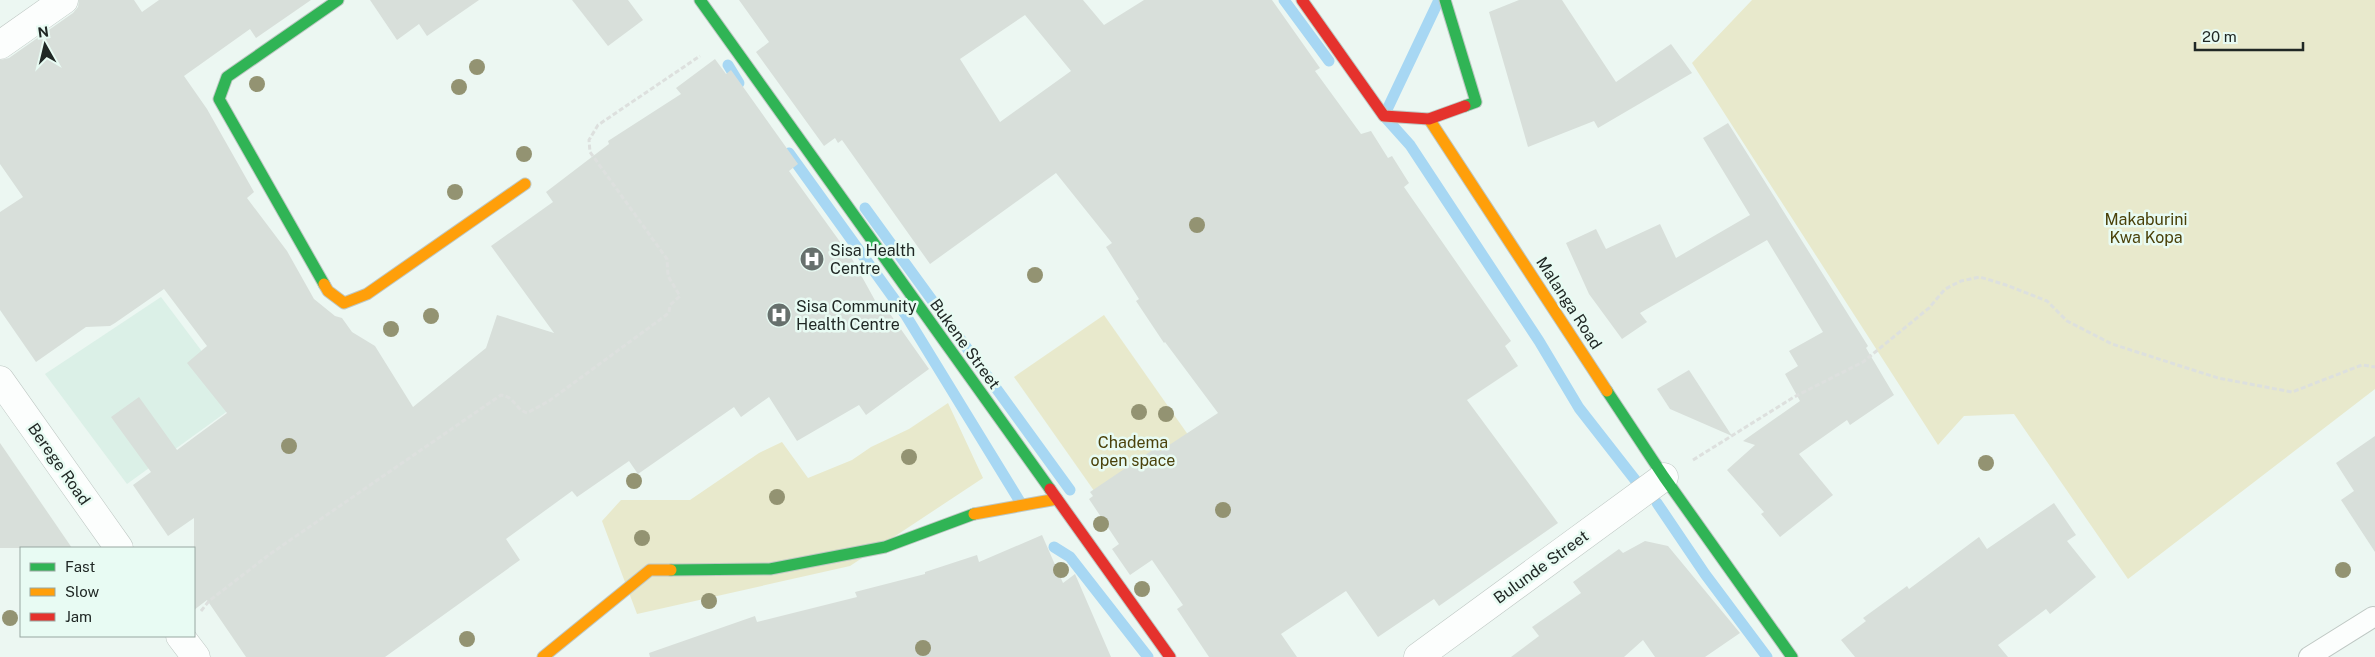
<svg xmlns="http://www.w3.org/2000/svg" width="2375" height="657" viewBox="0 0 2375 657" font-family="'Public Sans',sans-serif">
<style>
.built{fill:#dbf0e7}
.green{fill:#e8e9cc}
.lines{fill:none;stroke-linecap:round;stroke-linejoin:round}
.stream{stroke:#a7d7f3;stroke-width:11}
.building{fill:#d8dfda;fill-rule:evenodd}
.lane-casing{stroke:#bec7c3;stroke-width:22}
.street-casing{stroke:#bec7c3;stroke-width:29}
.fast-casing{stroke:#bec7c3;stroke-width:13}
.slow-casing{stroke:#bec7c3;stroke-width:13}
.jam-casing{stroke:#bec7c3;stroke-width:13}
.path{stroke:#dde0de;stroke-width:3;stroke-dasharray:5 2.5;stroke-linecap:butt}
.lane{stroke:#fcfefd;stroke-width:20}
.street{stroke:#fcfefd;stroke-width:28}
.fast{stroke:#30b455;stroke-width:11}
.slow{stroke:#ff9f0a;stroke-width:11}
.jam{stroke:#e5322d;stroke-width:11}
.tree{fill:#939372}
.labels{text-anchor:middle;dominant-baseline:central;stroke-width:5;stroke-linejoin:round;paint-order:stroke}
.park-label{font-size:16px;fill:#4a410a;stroke:#e8fbf3}
.poi-label{font-size:16px;fill:#202825;stroke:#e8fbf3;text-anchor:start}
.street-label{font-size:16px;fill:#202825;stroke:#e8fbf3}
</style>
<rect width="100%" height="100%" fill="#ecf7f2"/>
<path class="built" d="M161 297 240 402 127 484 45 374Z"/>
<g class="green">
<path d="M1752 0H2375V389L2128 579 2014 414 1964 416 1938 445 1692 63Z"/>
<path d="M1104 315 1224 486 1135 549 1014 377Z"/>
<path d="M948 403 983 478 850 566 637 614 602 521 621 500H690L759 453 782 442 808 478 852 460 871 447 909 429Z"/>
</g>
<g class="lines">
<g class="stream">
<path d="M1284 0 1329 61"/>
<path d="M1439 0 1384 116 1410 145 1539 341 1579 408 1636 481"/>
<path d="M728 65 739 83"/>
<path d="M789 153 905 314 1022 505"/>
<path d="M865 208 1070 490"/>
<path d="M1657 503 1705 574 1767 657"/>
<path d="M1054 547 1070 557 1148 657"/>
</g>
</g>
<g class="building">
<path d="M79 0H134L142 12 159 0H311L256 38 250 29 184 76 207 109 254 192 247 198 287 251 314 299 335 316 342 318 352 332 375 346 413 407 486 348 497 315 554 333 491 246 553 202 546 192 601 150 609 144 608 141 681 94 676 88 715 59 726 74 731 70 798 164 789 171 851 257 877 304 881 301 929 369 866 415 859 405 797 441 769 397 741 417 734 407 638 474 629 461 577 497 572 491 506 539 520 560 385 657H246L207 600 194 610V518L168 536 133 485 151 472 111 417 139 397 177 450 227 413 187 363 207 346 164 289 115 323 110 326 86 327 36 362 0 310V212L23 197 0 164V60L9 58 73 13 78 7Z"/>
<path d="M370 0H479L427 36 419 24 397 40Z"/>
<path d="M572 0H628L643 20 608 46Z"/>
<path d="M739 0H1083L1104 25 1144 0H1272L1320 68 1315 71 1361 134 1371 131 1388 158 1392 156 1409 183 1404 187 1511 341 1505 346 1518 366 1467 400 1558 523 1439 606 1434 599 1378 637 1346 591 1281 634 1297 657H1209L1177 609 1183 605 1152 560 1130 575 1112 549 1119 544 1089 499 1093 496 1090 492 1157 447 1160 451 1218 413 1165 342 1164 343 1136 301 1139 299 1106 247 1112 243 1056 173 930 264 842 140 838 143 835 138 824 146 756 52 769 42ZM1025 15 1071 71 1000 122 960 59Z"/>
<path d="M1519 0H1562L1616 82 1671 44 1692 73 1598 128 1594 121 1528 147 1489 12Z"/>
<path d="M1728 123 1868 346 1866 348 1894 395 1850 425 1847 420 1799 454 1833 495 1780 537 1761 514 1764 512 1727 470 1755 445 1743 441 1800 401 1785 374 1798 366 1789 351 1823 332 1767 240 1640 313 1647 322 1622 339 1589 294 1566 243 1596 229 1606 249 1660 224 1676 258 1750 215 1703 138Z"/>
<path d="M1689 370 1732 436 1670 409 1657 389Z"/>
<path d="M2375 436V552L2341 500 2354 491 2336 463Z"/>
<path d="M0 443 72 548H0Z"/>
<path d="M2054 503 2076 535 2067 541 2096 577 2050 614 2046 609 1998 645 2008 657H1855L1841 640 1866 621 1863 618 1907 586 1909 589 1979 537 1987 549Z"/>
<path d="M1042 535 1063 583 1075 574 1111 657H650L649 653 755 616 757 622 857 597 855 592 925 574V572L977 555 979 562Z"/>
<path d="M1645 541 1668 546 1740 633 1705 657H1655L1643 640 1624 657H1511L1539 636 1532 627 1581 593 1573 582 1619 549 1623 553Z"/>
</g>
<g class="lines">
<defs>
<path id="lane" d="M2309 657 2373 617"/>
<g id="street">
<path d="M0 45 64 0"/>
<path d="M0 380 119 548"/>
<path d="M180 636 196 657"/>
<path d="M1418 657 1664 477"/>
</g>
<g id="fast">
<path d="M700 0 1050 489"/>
<path d="M1445 0 1476 102 1465 106"/>
<path d="M324 284 219 99 227 77 338 0"/>
<path d="M1607 391 1664 477 1792 657"/>
<path d="M671 570 770 569 885 547 974 514"/>
</g>
<g id="slow">
<path d="M1429 119 1607 391"/>
<path d="M324 284 328 291 344 303 367 294 525 184"/>
<path d="M974 514 1057 499"/>
<path d="M543 657 650 570H671"/>
</g>
<g id="jam">
<path d="M1302 0 1384 116 1429 119 1465 106"/>
<path d="M1050 489 1170 657"/>
</g>
</defs>
<use href="#lane" class="lane-casing"/>
<use href="#street" class="street-casing"/>
<use href="#fast" class="fast-casing"/>
<use href="#slow" class="slow-casing"/>
<use href="#jam" class="jam-casing"/>
<g class="path">
<path d="M1693 460 1794 397 1863 362 1929 308 1945 289 1961 281 1980 277 2006 285 2047 301 2067 321 2112 344 2218 378 2292 392 2362 365 2375 367"/>
<path d="M201 611 209 601 270 554 501 395C515 397 515 409 527 413L549 401 669 313 670 305 680 296 668 276 667 259 590 152 589 140 598 125 700 56"/>
</g>
<use href="#lane" class="lane"/>
<use href="#street" class="street"/>
<use href="#fast" class="fast"/>
<use href="#slow" class="slow"/>
<use href="#jam" class="jam"/>
</g>
<g class="tree">
<circle cx="477" cy="67" r="8"/>
<circle cx="257" cy="84" r="8"/>
<circle cx="459" cy="87" r="8"/>
<circle cx="524" cy="154" r="8"/>
<circle cx="455" cy="192" r="8"/>
<circle cx="1197" cy="225" r="8"/>
<circle cx="1035" cy="275" r="8"/>
<circle cx="431" cy="316" r="8"/>
<circle cx="391" cy="329" r="8"/>
<circle cx="1139" cy="412" r="8"/>
<circle cx="1166" cy="414" r="8"/>
<circle cx="289" cy="446" r="8"/>
<circle cx="909" cy="457" r="8"/>
<circle cx="1986" cy="463" r="8"/>
<circle cx="634" cy="481" r="8"/>
<circle cx="777" cy="497" r="8"/>
<circle cx="1223" cy="510" r="8"/>
<circle cx="1101" cy="524" r="8"/>
<circle cx="642" cy="538" r="8"/>
<circle cx="1061" cy="570" r="8"/>
<circle cx="2343" cy="570" r="8"/>
<circle cx="1142" cy="589" r="8"/>
<circle cx="709" cy="601" r="8"/>
<circle cx="10" cy="618" r="8"/>
<circle cx="467" cy="639" r="8"/>
<circle cx="923" cy="648" r="8"/>
</g>
<defs>
<symbol id="hospital-disc" viewBox="-11 -11 22 22"><circle r="9.5" fill="#67706d" stroke="#e8fbf3"/><path d="M-5-5h3v3.5h4V-5h3V5h-3V1.5h-4V5h-3Z" fill="#fff"/></symbol>
</defs>
<g fill-rule="evenodd">
<use href="#hospital-disc" x="798" y="245" width="28" height="28"/>
<use href="#hospital-disc" x="765" y="301" width="28" height="28"/>
</g>
<g class="labels">
<g class="park-label">
<text x="2146" y="219">Makaburini<tspan x="2146" dy="18">Kwa Kopa</tspan></text>
<text x="1133" y="442">Chadema<tspan x="1133" dy="18">open space</tspan></text>
</g>
<g class="poi-label">
<text x="830" y="250">Sisa Health<tspan x="830" dy="18">Centre</tspan></text>
<text x="796" y="306">Sisa Community<tspan x="796" dy="18">Health Centre</tspan></text>
</g>
<g class="street-label">
<text transform="translate(1569 303) rotate(57)">Malanga Road</text>
<text transform="translate(965 344) rotate(54)">Bukene Street</text>
<text transform="translate(59 464) rotate(55)">Berege Road</text>
<text transform="translate(1541 567) rotate(-36)">Bulunde Street</text>
</g>
</g>
<rect x="20" y="547" width="175" height="90" fill="#e8fbf3" stroke="#98a7a1"/>
<rect x="30" y="563" width="25" height="8" fill="#30b455" stroke="#98a7a1"/>
<text x="65" y="572" font-size="15" fill="#202825">Fast</text>
<rect x="30" y="588" width="25" height="8" fill="#ff9f0a" stroke="#98a7a1"/>
<text x="65" y="597" font-size="15" fill="#202825">Slow</text>
<rect x="30" y="613" width="25" height="8" fill="#e5322d" stroke="#98a7a1"/>
<text x="65" y="622" font-size="15" fill="#202825">Jam</text>
<g transform="translate(45 45) rotate(352)" stroke="#e8fbf3" stroke-width="4" paint-order="stroke">
<path d="M0-4L9 19L0 12L-9 19Z" fill="#202825"/>
<text y="-8" font-size="14" font-weight="bold" text-anchor="middle" fill="#202825">N</text>
</g>
<path d="M2195 42v8h108v-8" fill="none" stroke="#202825" stroke-width="2.5"/>
<text x="2202" y="42" font-size="15" fill="#202825" stroke="#e8fbf3" stroke-width="4" paint-order="stroke">20 m</text>
</svg>
